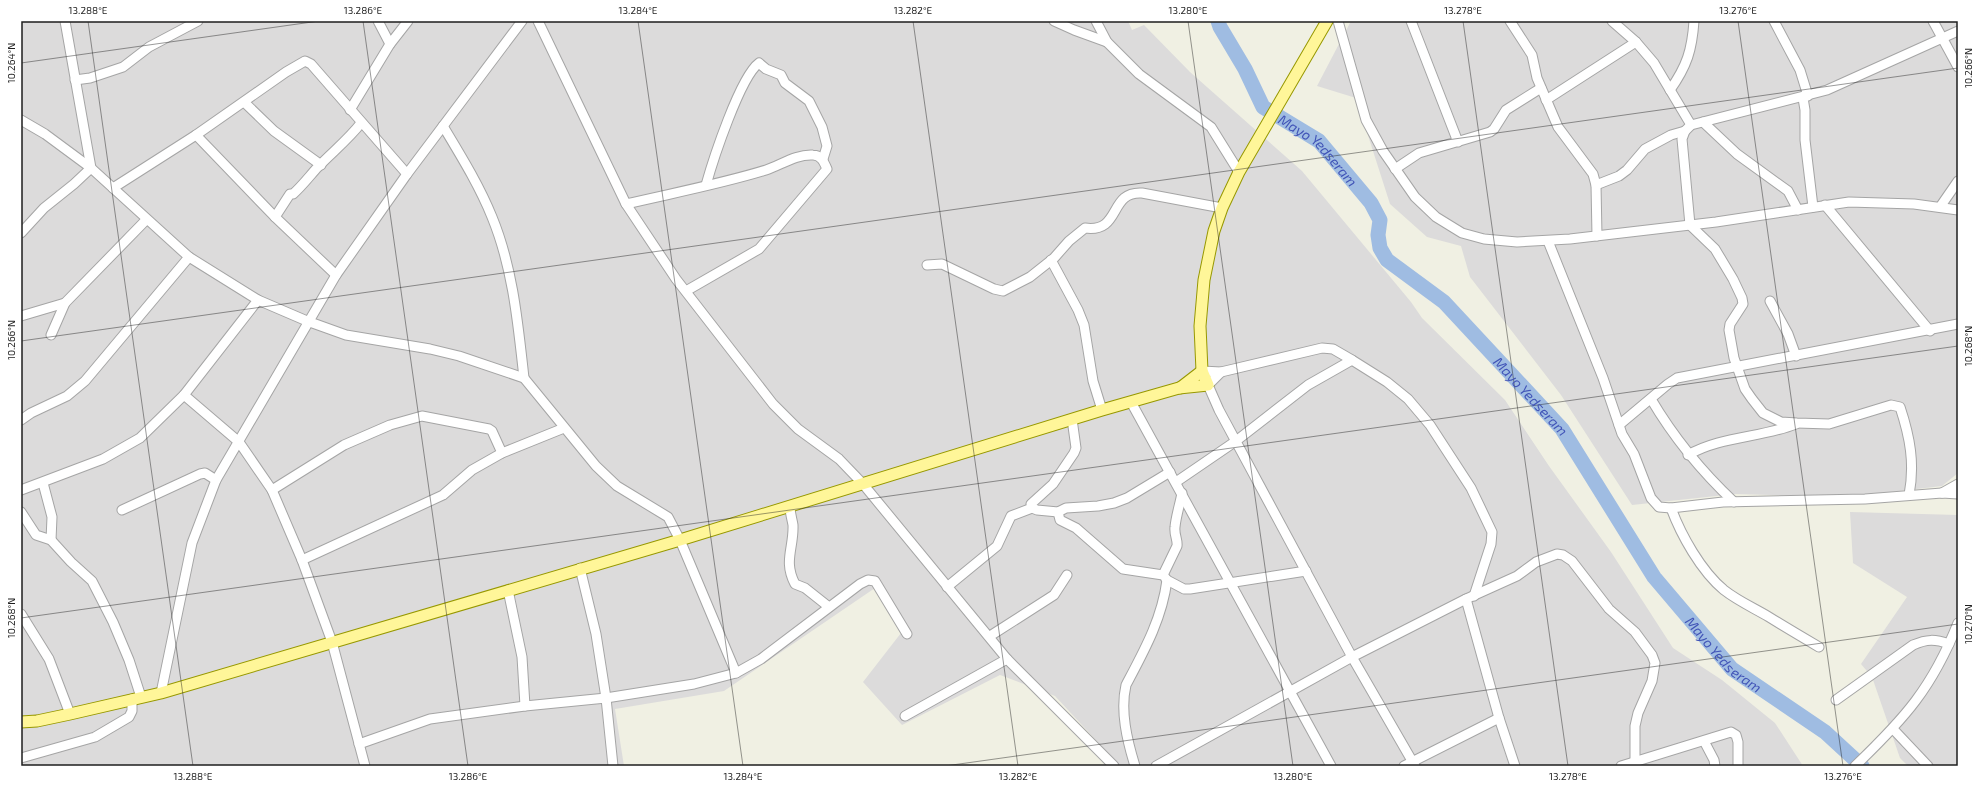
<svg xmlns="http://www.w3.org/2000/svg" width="1979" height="787" viewBox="0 0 1979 787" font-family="'Exo 2',sans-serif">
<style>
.residential{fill:#dcdbdb}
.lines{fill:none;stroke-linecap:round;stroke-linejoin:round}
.river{stroke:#9fbce2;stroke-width:15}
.minor-casing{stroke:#a5a5a5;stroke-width:11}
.major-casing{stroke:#979800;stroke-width:13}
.minor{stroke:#fff;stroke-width:9}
.major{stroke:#fff699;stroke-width:11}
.ticks{fill:none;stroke:#1e1e1e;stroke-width:1;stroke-opacity:0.45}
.labels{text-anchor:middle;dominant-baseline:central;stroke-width:3;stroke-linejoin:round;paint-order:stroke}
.water-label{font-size:14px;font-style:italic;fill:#4154b7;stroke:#fff}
.neatline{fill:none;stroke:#1e1e1e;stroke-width:1.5}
.ticks-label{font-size:10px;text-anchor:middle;fill:#1e1e1e}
</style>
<rect width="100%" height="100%" fill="#f0f0e3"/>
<g class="residential">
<path d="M21 21H1128L1132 30 1144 25 1190 72 1302 171 1411 302 1422 318 1505 400 1549 466 1611 552 1673 648 1722 680 1775 723 1803 766H1120L1055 696 1000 675 902 725 863 682 901 633 875 588 724 691 615 709 624 766H21Z"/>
<path d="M1351 21H1958V473L1942 486 1849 497 1735 494 1632 505 1561 395 1470 277 1461 246 1427 237 1390 204 1356 98 1317 86Z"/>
<path d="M1850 512 1958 515V766H1908L1900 758 1872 677 1861 664 1907 597 1853 563Z"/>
</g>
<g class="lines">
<path class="river" id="s1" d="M1218 21 1220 27 1245 69 1263 107 1319 141 1371 203 1380 220 1378 235 1380 248 1387 260 1444 302 1562 429 1654 577 1732 669 1825 732 1862 766"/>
<defs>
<g id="minor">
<path d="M378 21 390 44"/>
<path d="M538 21 626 204 676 279 773 404 798 429 839 459 863 484 1007 659 1114 766"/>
<path d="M1054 21 1074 30 1107 42"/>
<path d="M1096 21 1107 42 1139 74 1211 127 1239 172"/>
<path d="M1338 21 1366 120 1383 151 1415 197 1436 217 1462 233 1484 239 1517 242 1570 239 1716 222 1849 202 1914 204 1958 210"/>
<path d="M1411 21 1458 142"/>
<path d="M1510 21 1532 55 1537 78 1558 127 1593 174 1596 185 1597 236"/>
<path d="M1612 21 1636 42 1654 63 1691 125"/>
<path d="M1774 21 1800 70 1808 96"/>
<path d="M1933 21 1958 67"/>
<path d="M75 80 90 78 123 67 149 47 198 21"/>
<path d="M1670 90C1687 66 1692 50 1694 21"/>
<path d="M1803 98 1805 110V140L1813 207"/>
<path d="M1546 100 1636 42"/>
<path d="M244 102 274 131 321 165"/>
<path d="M350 110 390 44 408 21"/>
<path d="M21 120 45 134 91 168 189 257 258 300 307 321 346 335 430 349 459 356 524 378 596 466 617 486 668 517 680 540 736 673"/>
<path d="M1703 122 1737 154 1788 191 1798 210"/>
<path d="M443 126C461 156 479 185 492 217 513 268 518 324 524 378"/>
<path d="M196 135 275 217 336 275"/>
<path d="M1395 169 1419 153 1490 132 1494 129 1506 110 1541 88"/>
<path d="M706 185C713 160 740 77 759 63L766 69 781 75 785 83 809 101 822 127 827 146 823 159"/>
<path d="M1596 185 1619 176 1627 170 1645 149 1671 135 1685 131"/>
<path d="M113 188 196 135 286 72 305 61 311 64 407 174"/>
<path d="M626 204C673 193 721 184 766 170 781 165 796 154 813 155 821 155 824 162 827 169L759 249 686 291"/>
<path d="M1825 205 1930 331"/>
<path d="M1940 207 1958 181"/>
<path d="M275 217 290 194H293C301 187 308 178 316 169 331 153 348 140 361 123"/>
<path d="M21 233 44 208 74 184 91 168 65 21"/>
<path d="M1548 241 1603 378 1622 434 1634 454 1651 498 1659 507 1671 508 1723 502 1865 499 1942 493 1958 494"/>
<path d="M1051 260 1078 310 1084 325 1093 381 1102 410"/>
<path d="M927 265 942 264 994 289 1003 291 1030 277 1054 258 1069 241 1085 228C1122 233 1108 191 1142 193L1222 208"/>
<path d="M1770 301 1788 334 1796 356"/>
<path d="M21 316 65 303"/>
<path d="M51 335 65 303 146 220"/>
<path d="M1202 371 1221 372 1322 348 1333 349 1352 360 1387 382 1408 399 1430 425 1471 488 1492 532 1491 544 1474 596"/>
<path d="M1221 372 1208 385 1219 410 1352 657 1415 766"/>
<path d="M184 395 239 442 272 490 302 560 332 642 365 766"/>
<path d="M1651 399C1674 438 1700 470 1734 502"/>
<path d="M1131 402 1331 766"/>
<path d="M21 420 31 413 67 396 85 381 189 257"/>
<path d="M1619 425 1668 384 1677 378 1958 324"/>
<path d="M1688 455C1721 436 1761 438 1796 424"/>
<path d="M1176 482 1236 441 1308 385 1352 360"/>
<path d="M43 483 52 517 51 540"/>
<path d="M21 490 103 459 140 438 184 395 258 300"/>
<path d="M272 490 344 445 390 425 422 416 489 429 492 431 502 453"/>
<path d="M1942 493 1958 484"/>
<path d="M1909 495C1915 464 1910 437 1900 407L1891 405 1829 424 1797 423 1781 422 1763 413 1752 399 1745 389 1734 358 1729 330 1730 324 1743 304 1742 298 1733 279 1715 249 1690 225 1682 139 1685 131 1691 125 1827 90 1958 31"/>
<path d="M790 507C790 513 792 519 793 525 794 548 783 561 795 584L805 588 829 607"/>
<path d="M1032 508 1031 504 1053 484 1074 453 1076 448 1072 419"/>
<path d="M1671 508C1681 535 1701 571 1724 590 1738 601 1754 608 1769 617 1785 627 1802 637 1819 647"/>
<path d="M122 510 200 474 205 473 216 480"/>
<path d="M21 512 36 535 51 540 71 562 92 581 113 622 129 660 141 697"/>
<path d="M1058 512 1060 520 1076 528 1123 569 1163 575 1167 580 1184 589H1190L1306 571"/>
<path d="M302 560 443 495 472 470 502 453 564 428"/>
<path d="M580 568 596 634 606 698 613 766"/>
<path d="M1163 575 1177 546C1178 540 1174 535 1175 527 1176 516 1180 504 1182 493"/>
<path d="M947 587 997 546 1011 516 1032 508 1037 510 1058 512 1066 508 1098 506 1114 503 1127 498 1170 472"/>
<path d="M508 590 522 657 525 706"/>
<path d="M1466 599 1499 718 1515 766"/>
<path d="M21 614 49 659 70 714"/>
<path d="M990 636 1054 595 1067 575"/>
<path d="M161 693 192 543 216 480 336 275 407 174 522 21"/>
<path d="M1836 700 1913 645C1927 639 1935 639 1949 644"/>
<path d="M905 716 1007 659"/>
<path d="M1893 729 1928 766"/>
<path d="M1704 741 1714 760 1715 766"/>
<path d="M359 744 430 719 525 706 606 698 694 684 736 673 761 659 860 584 868 580 875 581 907 634"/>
<path d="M21 758 95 737 129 717 132 711V699"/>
<path d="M1135 766C1127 740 1120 711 1126 685 1144 651 1162 619 1167 580"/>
<path d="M1156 766 1352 657 1466 599 1517 576 1536 562 1557 554 1563 555 1572 561 1609 609 1635 632 1652 655 1655 663 1652 681 1638 713 1635 726V761"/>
<path d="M1404 766 1499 718"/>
<path d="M1621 766 1731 732 1736 735 1738 742V766"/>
<path d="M1855 766C1905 718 1932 688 1958 623"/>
</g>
<g id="major">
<path d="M1180 388 1202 371"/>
<path d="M21 722 37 721 70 714 161 693 680 540 1102 410 1179 388 1208 385 1202 371 1200 326 1204 280 1214 231 1222 208 1239 172 1327 21"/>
</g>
</defs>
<use href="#minor" class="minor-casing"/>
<use href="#major" class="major-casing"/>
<use href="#minor" class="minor"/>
<use href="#major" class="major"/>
</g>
<path class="ticks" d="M88 21 193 766M363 21 468 766M638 21 743 766M913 21 1018 766M1188 21 1293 766M1463 21 1568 766M1738 21 1843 766M21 63 319 21M21 341 1958 68M21 618 1958 346M945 766 1958 624"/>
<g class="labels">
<g class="water-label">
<text stroke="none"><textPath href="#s1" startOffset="168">Mayo Yedseram</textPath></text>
<text stroke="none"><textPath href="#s1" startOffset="504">Mayo Yedseram</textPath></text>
<text stroke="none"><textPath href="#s1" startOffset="828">Mayo Yedseram</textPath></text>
</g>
</g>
<rect width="1979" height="787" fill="none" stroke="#ffffff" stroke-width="44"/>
<rect x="22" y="22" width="1935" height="743" class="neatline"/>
<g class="ticks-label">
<text x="88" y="14">13.288°E</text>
<text x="363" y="14">13.286°E</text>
<text x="638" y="14">13.284°E</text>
<text x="913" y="14">13.282°E</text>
<text x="1188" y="14">13.280°E</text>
<text x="1463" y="14">13.278°E</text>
<text x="1738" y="14">13.276°E</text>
<text transform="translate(11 63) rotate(-90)" y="4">10.264°N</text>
<text transform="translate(1968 68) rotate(-90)" y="4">10.266°N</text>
<text transform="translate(11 340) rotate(-90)" y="4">10.266°N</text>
<text transform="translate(1968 346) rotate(-90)" y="4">10.268°N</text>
<text transform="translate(11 618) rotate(-90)" y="4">10.268°N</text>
<text transform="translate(1968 624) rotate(-90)" y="4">10.270°N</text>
<text x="193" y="780">13.288°E</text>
<text x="468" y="780">13.286°E</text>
<text x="743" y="780">13.284°E</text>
<text x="1018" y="780">13.282°E</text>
<text x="1293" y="780">13.280°E</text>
<text x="1568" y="780">13.278°E</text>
<text x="1843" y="780">13.276°E</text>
</g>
</svg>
